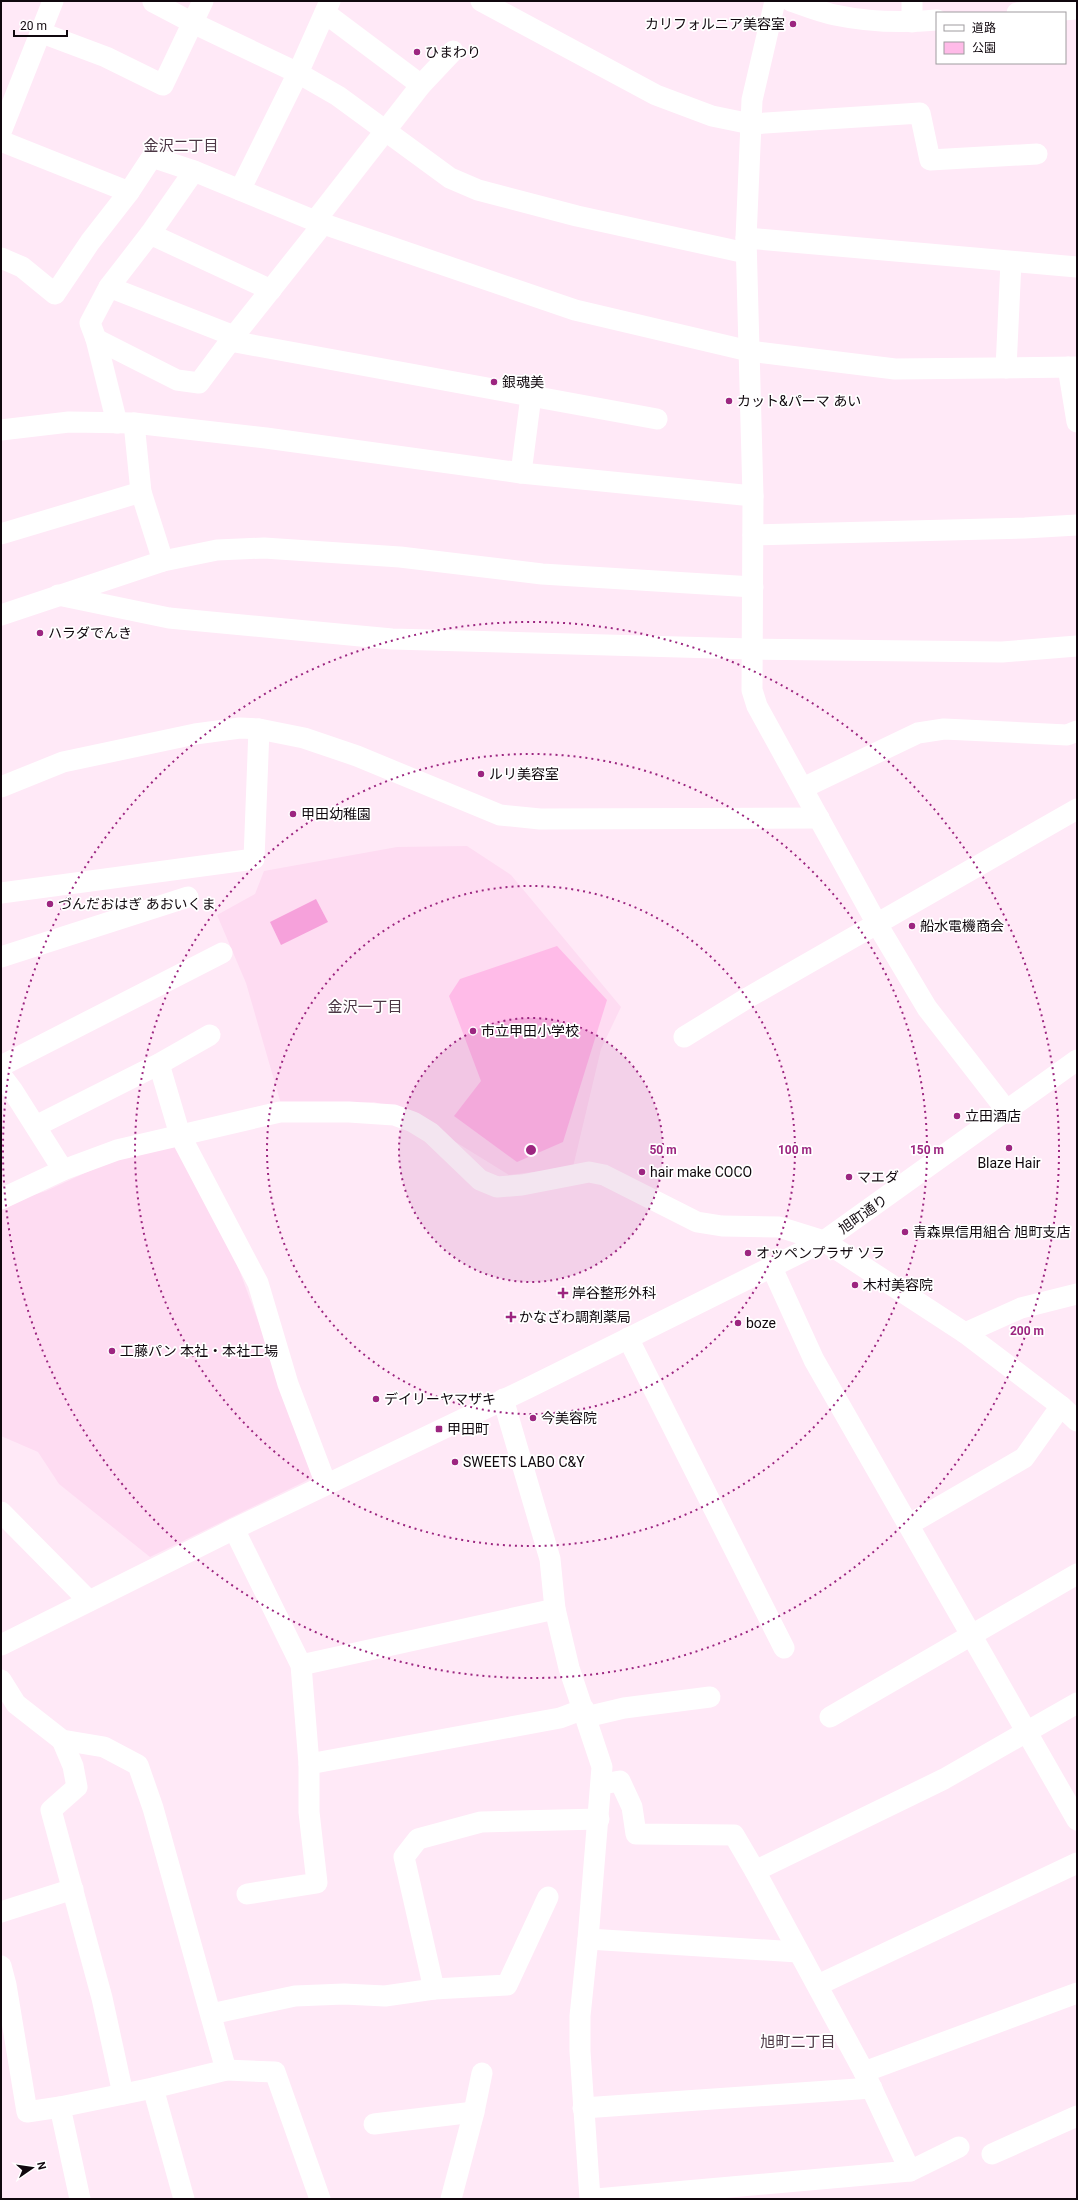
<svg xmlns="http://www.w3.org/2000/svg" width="1078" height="2200" viewBox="0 0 1078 2200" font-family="Roboto,'Noto Sans JP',sans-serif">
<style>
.built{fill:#fedcf2}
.green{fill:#ffbbe8}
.water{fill:#f6a1db}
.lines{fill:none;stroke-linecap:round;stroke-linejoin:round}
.minor{stroke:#fff;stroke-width:21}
.ring{fill:none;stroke:#9c2680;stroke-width:2;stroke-dasharray:2 4}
.poi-dot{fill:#9c2680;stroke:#fff;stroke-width:1.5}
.labels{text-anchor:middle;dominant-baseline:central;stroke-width:3.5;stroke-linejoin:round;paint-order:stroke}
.poi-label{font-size:14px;fill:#10080e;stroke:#fff;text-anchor:start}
.street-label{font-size:14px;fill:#10080e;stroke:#fff}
.neighbourhood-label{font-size:15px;fill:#4c3745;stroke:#fff}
.centre{fill:#9c2680;stroke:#fff;stroke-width:2}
.ring-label{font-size:12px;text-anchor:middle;font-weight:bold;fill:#9c2680;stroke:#fff;stroke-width:3.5;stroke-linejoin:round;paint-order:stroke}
</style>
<rect width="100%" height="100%" fill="#ffe9f7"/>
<g class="built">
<path d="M467 846 511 875 621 1007 601 1049 573 1167 509 1175 407 1112 374 1102 281 1104 246 983 217 915 255 894 264 871 397 847Z"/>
<path d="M178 1142 225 1232 316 1476 150 1557 59 1484 38 1452 1 1436V1209L9 1203 46 1191 126 1154Z"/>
</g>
<path class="green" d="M557 946 607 1000 563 1142 517 1162 454 1116 481 1081 449 996 460 979Z"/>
<path class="water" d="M316 899 328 922 281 945 270 922Z"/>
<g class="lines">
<g class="minor">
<path d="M481 1 656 95 712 116 751 124 920 113 930 160 1037 154"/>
<path d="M775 1 752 100 746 238 753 496 752 690 757 706 877 924 927 1008 1007 1111"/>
<path d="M791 1C805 6 820 12 835 15 868 22 903 23 937 20"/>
<path d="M153 2 193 23 298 73 338 96 450 178 478 190 577 216 746 253"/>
<path d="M325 13 421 85"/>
<path d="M1017 13 1077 9"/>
<path d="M912 22V1"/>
<path d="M42 33 106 57 163 85 203 1"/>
<path d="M1 132 53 1"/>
<path d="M1 141 129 192"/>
<path d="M240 190 298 73 330 1"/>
<path d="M315 221 421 85 453 51"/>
<path d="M150 234 194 171"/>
<path d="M746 238 1077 267"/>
<path d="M1 258 22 267 55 294 90 242 129 192 152 157 194 171 315 221 575 310 749 351 895 369 1077 367"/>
<path d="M109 287 150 234 271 290"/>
<path d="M96 339 177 380 199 383 234 336 323 224"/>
<path d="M230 341 657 419"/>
<path d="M1068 367 1077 422"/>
<path d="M1006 368 1011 262"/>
<path d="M117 423 96 339 90 323 109 287 234 336"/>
<path d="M134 423 141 492 163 561"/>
<path d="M1 430 69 422 134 423 266 438 521 473 753 496"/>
<path d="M521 473 531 396"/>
<path d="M1 534 141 492"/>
<path d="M753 535 1025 528 1077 525"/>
<path d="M58 595 169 618 392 639 751 649 1002 652 1077 646"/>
<path d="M1 615 163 561 217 550 264 548 400 557 542 574 753 587"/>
<path d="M1 787 63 762 195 734 240 728 259 729 304 738 357 756 500 815 540 819 819 818"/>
<path d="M803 788 918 733 944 729 1067 735 1077 731"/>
<path d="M1 893 254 859 259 729"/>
<path d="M1 957 188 897"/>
<path d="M684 1037 749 997 1077 809"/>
<path d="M159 1064 180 1135 258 1283 288 1384 326 1484"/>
<path d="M1 1066 222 953"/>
<path d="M1 1075 13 1091 63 1170"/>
<path d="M36 1126 159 1064 210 1035"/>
<path d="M1 1199 63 1170 117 1150 280 1112H349L394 1115 413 1122 431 1133 480 1180 497 1187 522 1185 589 1172 604 1175 697 1222 722 1226 779 1227 824 1241 965 1333 1061 1406 1077 1421"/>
<path d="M772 1268 814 1360 1077 1820"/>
<path d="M965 1333 1021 1308 1077 1294"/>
<path d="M628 1338 784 1648"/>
<path d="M503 1399 550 1559 555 1609 569 1668 602 1767 588 1939 580 2016V2051L590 2199"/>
<path d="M1 1512 89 1601"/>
<path d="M908 1525 1024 1458 1061 1406"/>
<path d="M234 1529 301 1665 309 1764 560 1718 584 1709"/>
<path d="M1 1645 234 1529 528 1388 824 1241 1077 1060"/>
<path d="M301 1665 555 1609"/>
<path d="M1 1680 16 1704 62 1740 104 1747 138 1765 153 1808 226 2070 153 2088 60 2107 80 2199"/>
<path d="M586 1717 624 1708 710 1697"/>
<path d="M830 1717 1077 1574"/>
<path d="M62 1740 73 1766 77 1787 51 1810 102 1998 123 2094"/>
<path d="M602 1784 620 1781 632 1807 636 1834 734 1835 755 1871"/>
<path d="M247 1894 317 1883 309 1812V1764"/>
<path d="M1 1912 73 1889"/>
<path d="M588 1939 798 1952"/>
<path d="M1 1966 6 1985 27 2112 60 2107"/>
<path d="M818 1985 1077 1863"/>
<path d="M434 1989 507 1985 548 1897"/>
<path d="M211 2014 295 1996 344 1994 385 1996 434 1989 404 1857 418 1839 481 1822 599 1819"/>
<path d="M226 2070 275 2072 320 2199"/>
<path d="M864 2072 1077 1993"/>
<path d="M153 2088 184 2199"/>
<path d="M583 2108 872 2088"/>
<path d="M374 2124 474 2112"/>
<path d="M992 2154 1077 2116"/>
<path d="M910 2171 864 2072 755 1871 944 1779 1077 1703"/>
<path d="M451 2199 474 2112 482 2073"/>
<path d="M596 2199 910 2171 959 2147"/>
</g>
</g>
<circle cx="531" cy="1150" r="132" fill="#9c2680" fill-opacity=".12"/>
<g class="ring">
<circle cx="531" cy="1150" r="132"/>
<circle cx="531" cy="1150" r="264"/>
<circle cx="531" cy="1150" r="396"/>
<circle cx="531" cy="1150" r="528"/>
</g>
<g class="poi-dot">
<circle cx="793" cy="24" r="4"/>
<circle cx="417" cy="52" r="4"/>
<circle cx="494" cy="382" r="4"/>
<circle cx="729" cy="401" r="4"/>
<circle cx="40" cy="633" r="4"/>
<circle cx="481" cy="774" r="4"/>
<circle cx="293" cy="814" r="4"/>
<circle cx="50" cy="904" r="4"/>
<circle cx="912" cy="926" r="4"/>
<circle cx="473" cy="1031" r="4"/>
<circle cx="957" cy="1116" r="4"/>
<circle cx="1009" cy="1148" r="4"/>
<circle cx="642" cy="1172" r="4"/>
<circle cx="849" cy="1177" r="4"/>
<circle cx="905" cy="1232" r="4"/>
<circle cx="748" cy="1253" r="4"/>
<circle cx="855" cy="1285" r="4"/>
<path d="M561 1287h4v4h4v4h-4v4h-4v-4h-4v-4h4z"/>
<path d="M509 1311h4v4h4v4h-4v4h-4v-4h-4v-4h4z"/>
<circle cx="738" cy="1323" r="4"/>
<circle cx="112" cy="1351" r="4"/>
<circle cx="376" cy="1399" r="4"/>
<circle cx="533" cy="1418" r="4"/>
<rect x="435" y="1425" width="8" height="8" rx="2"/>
<circle cx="455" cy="1462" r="4"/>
</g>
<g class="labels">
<g class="poi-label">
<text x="785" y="24" text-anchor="end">カリフォルニア美容室</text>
<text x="425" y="52">ひまわり</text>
<text x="502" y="382">銀魂美</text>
<text x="737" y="401">カット&amp;パーマ あい</text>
<text x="48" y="633">ハラダでんき</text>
<text x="489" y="774">ルリ美容室</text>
<text x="301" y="814">甲田幼稚園</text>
<text x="58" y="904">づんだおはぎ あおいくま</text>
<text x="920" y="926">船水電機商会</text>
<text x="481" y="1031">市立甲田小学校</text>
<text x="965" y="1116">立田酒店</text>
<text x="1009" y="1163" text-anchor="middle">Blaze Hair</text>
<text x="650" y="1172">hair make COCO</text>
<text x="857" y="1177">マエダ</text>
<text x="913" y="1232">青森県信用組合 旭町支店</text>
<text x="756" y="1253">オッペンプラザ ソラ</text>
<text x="863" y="1285">木村美容院</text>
<text x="572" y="1293">岸谷整形外科</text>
<text x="519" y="1317">かなざわ調剤薬局</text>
<text x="746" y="1323">boze</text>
<text x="120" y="1351">工藤パン 本社・本社工場</text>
<text x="384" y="1399">デイリーヤマザキ</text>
<text x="541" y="1418">今美容院</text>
<text x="447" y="1429">甲田町</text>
<text x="463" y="1462">SWEETS LABO C&amp;Y</text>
</g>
<g class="street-label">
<text transform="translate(863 1214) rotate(-35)">旭町通り</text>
</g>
<g class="neighbourhood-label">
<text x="181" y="146">金沢二丁目</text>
<text x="365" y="1007">金沢一丁目</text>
<text x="798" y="2042">旭町二丁目</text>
</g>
</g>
<circle cx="531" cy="1150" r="6" class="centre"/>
<g class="ring-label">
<text x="663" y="1154">50 m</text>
<text x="795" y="1154">100 m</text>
<text x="927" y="1154">150 m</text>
<text x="1027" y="1335">200 m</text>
</g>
<rect width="1078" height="2200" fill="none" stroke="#10080e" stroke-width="4"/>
<rect x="936" y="12" width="130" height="52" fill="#ffffff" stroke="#9f9c9f"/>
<rect x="944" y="25" width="20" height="6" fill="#ffffff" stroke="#9f9c9f"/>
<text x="972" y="32" font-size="12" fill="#10080e">道路</text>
<rect x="944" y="42" width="20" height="12" fill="#ffbbe8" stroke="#9f9c9f"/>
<text x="972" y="52" font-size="12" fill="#10080e">公園</text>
<g transform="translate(32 2168) rotate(77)" stroke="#ffffff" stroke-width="3" paint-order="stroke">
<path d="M0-3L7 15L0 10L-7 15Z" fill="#10080e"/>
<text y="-6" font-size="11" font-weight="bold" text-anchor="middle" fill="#10080e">N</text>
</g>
<path d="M14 30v6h53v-6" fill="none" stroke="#10080e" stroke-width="2"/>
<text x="20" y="30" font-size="12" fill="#10080e" stroke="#ffffff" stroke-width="3" paint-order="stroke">20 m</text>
</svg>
